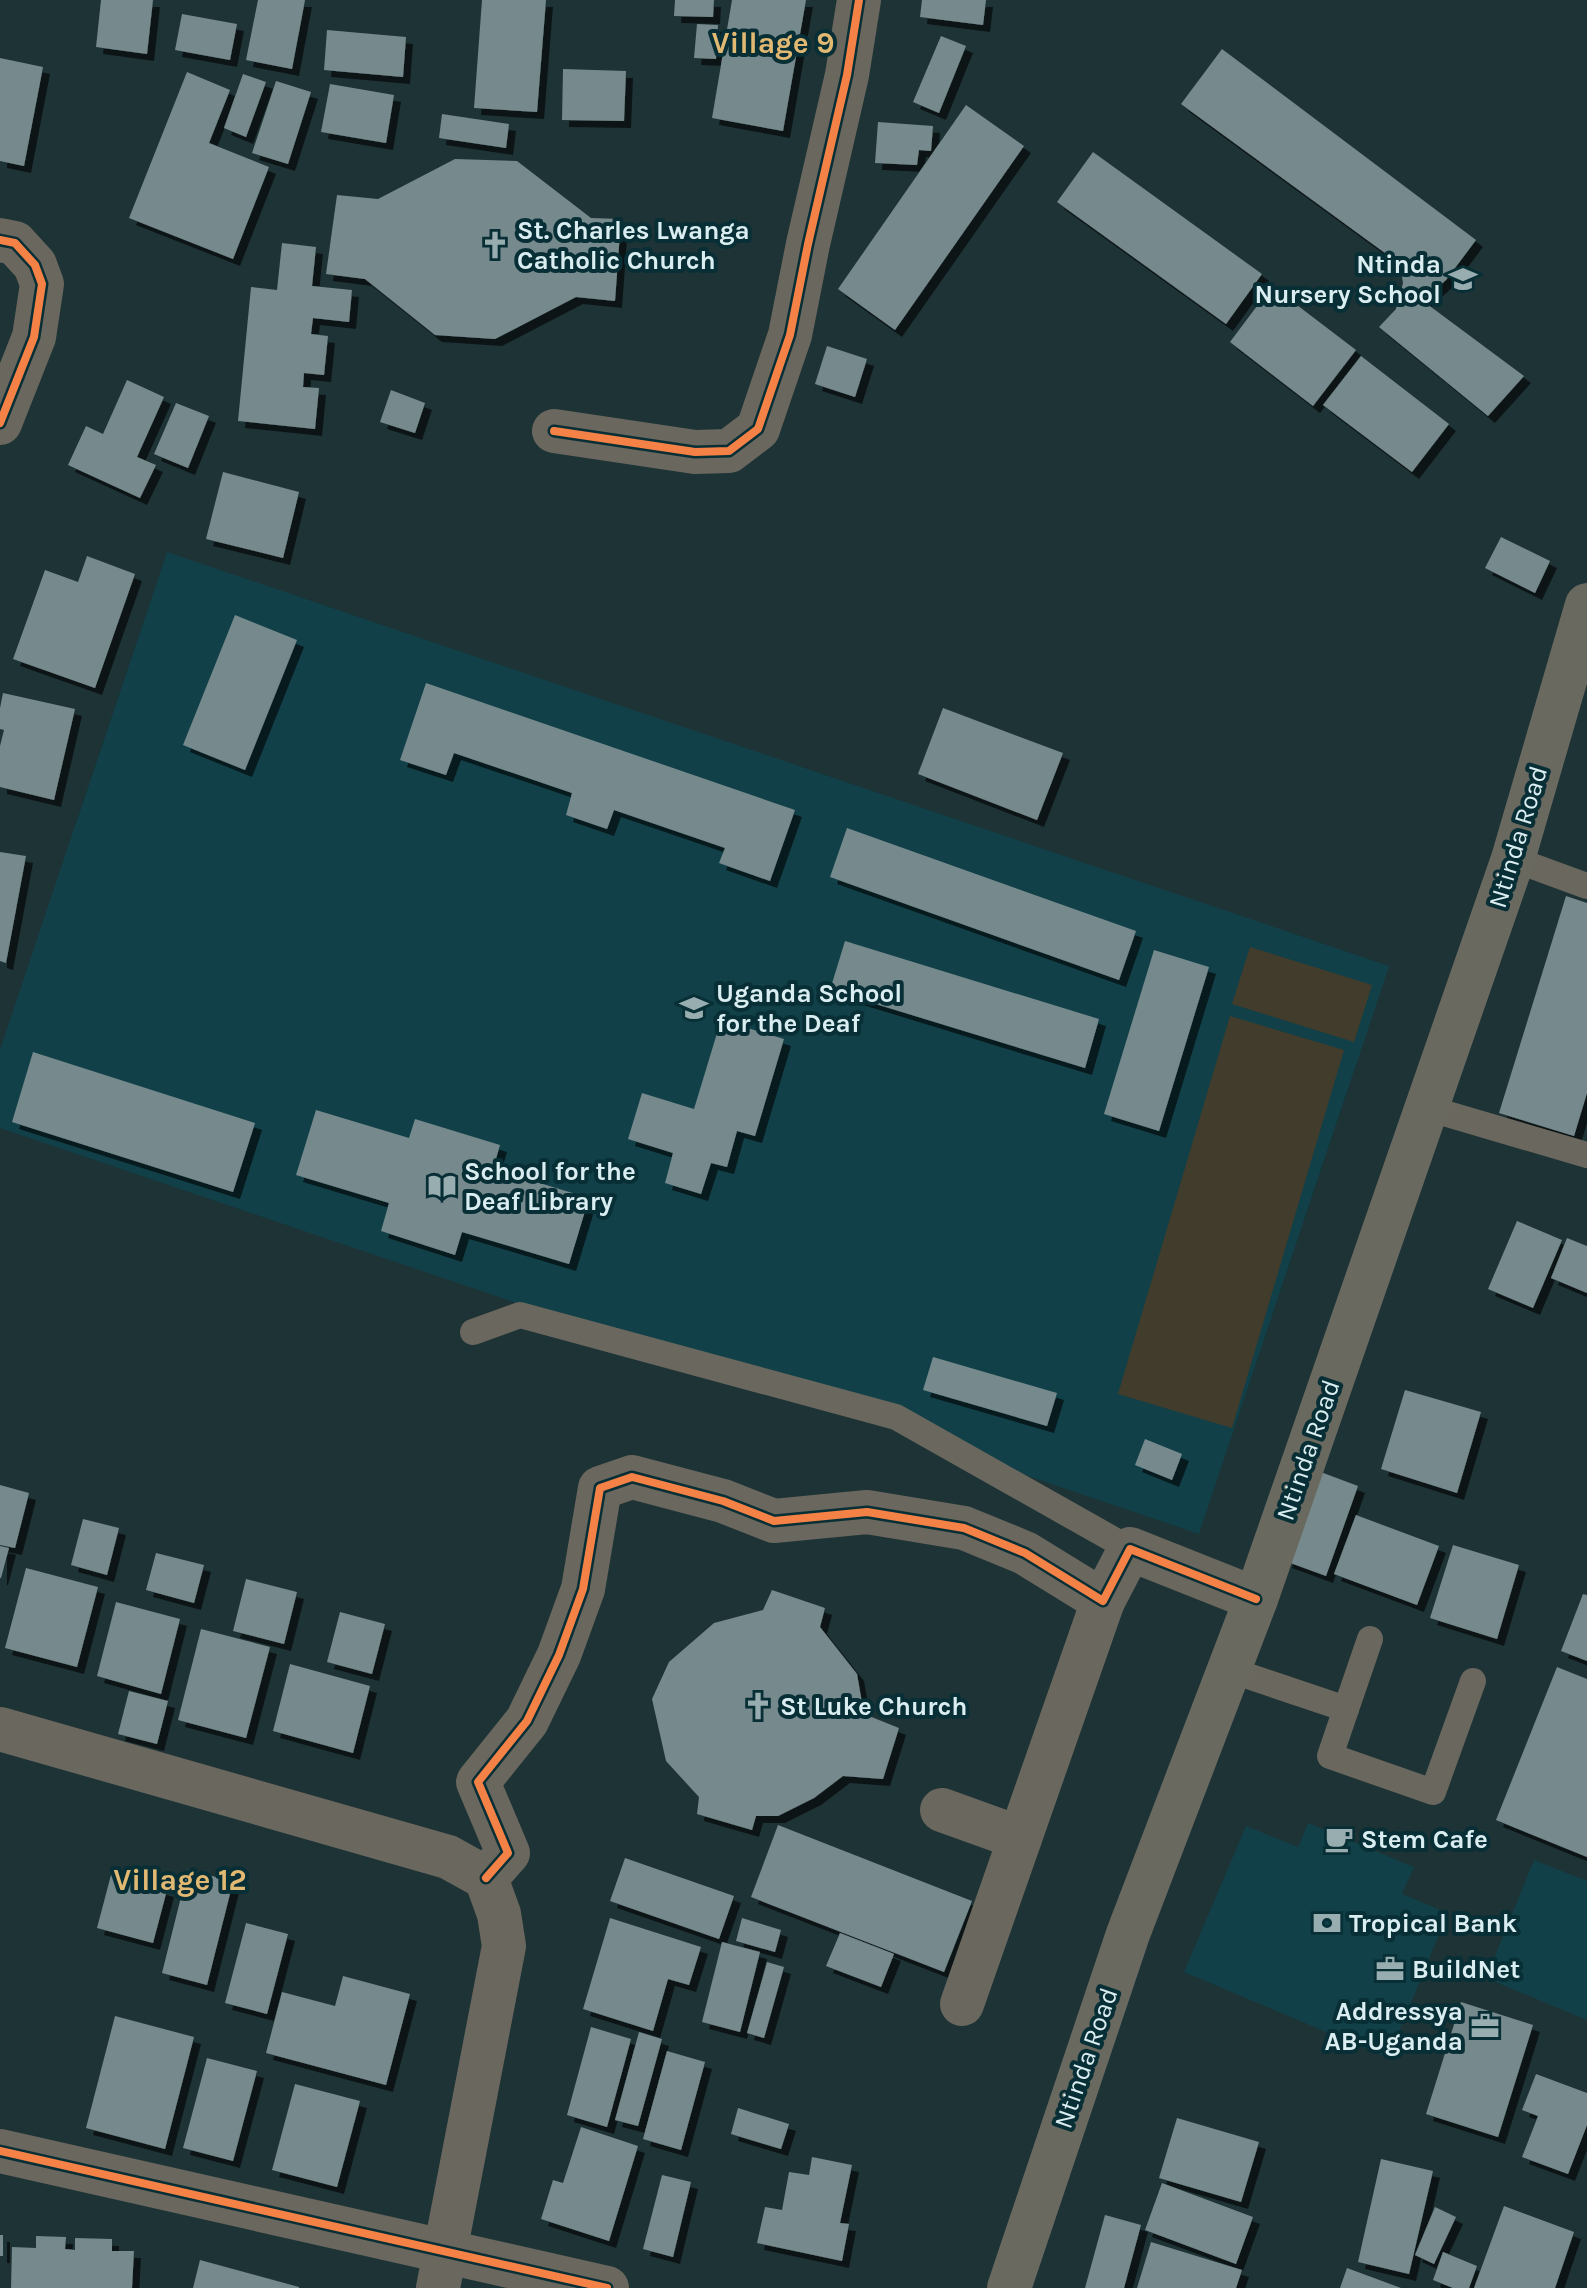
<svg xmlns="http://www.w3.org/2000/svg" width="1587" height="2288" viewBox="0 0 1587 2288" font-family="Karla,sans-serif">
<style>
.built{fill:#114048}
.green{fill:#423c2c}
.building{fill:#76898c;filter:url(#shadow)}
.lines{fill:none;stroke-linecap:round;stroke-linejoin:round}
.service{stroke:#6a675e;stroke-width:26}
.minor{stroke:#6a675e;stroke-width:44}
.secondary{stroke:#696960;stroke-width:44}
.cycleway-casing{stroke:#082f36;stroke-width:13}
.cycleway{stroke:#f48246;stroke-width:8}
.labels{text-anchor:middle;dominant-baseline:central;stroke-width:8;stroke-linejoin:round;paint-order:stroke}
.poi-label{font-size:26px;font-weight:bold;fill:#daeef2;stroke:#082f36;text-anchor:start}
.street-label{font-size:26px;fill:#daeef2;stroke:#082f36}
.quarter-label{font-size:30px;font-weight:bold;fill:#e1b972;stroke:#082f36}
</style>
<defs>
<filter id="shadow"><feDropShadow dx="7" dy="7" stdDeviation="0" flood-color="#0009"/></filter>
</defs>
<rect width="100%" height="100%" fill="#1e3336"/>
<g class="built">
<path d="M167 552 1389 966 1199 1534 0 1128V1050Z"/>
<path d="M1308 1823 1414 1867 1402 1894 1448 1913 1388 2058 1184 1972 1246 1826 1298 1847Z"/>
<path d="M1534 1860 1587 1881V2020L1486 1978Z"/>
</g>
<g class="green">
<path d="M1250 947 1372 985 1354 1042 1232 1004Z"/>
<path d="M1230 1016 1344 1050 1232 1428 1118 1394Z"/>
</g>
<g class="building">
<path d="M101 0H153L147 54 96 47Z"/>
<path d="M258 0H305L292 69 246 60Z"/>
<path d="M482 0H546L537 112 474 108Z"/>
<path d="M675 0H714L713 17 674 16Z"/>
<path d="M732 0H806L783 131 712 118Z"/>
<path d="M922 0H986L983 25 920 17Z"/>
<path d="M182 14 237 24 230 60 175 50Z"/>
<path d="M697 24 718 25 716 59 694 58Z"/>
<path d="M327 30 406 37 403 77 324 70Z"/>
<path d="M941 36 966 46 939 113 913 102Z"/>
<path d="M1222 49 1476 240 1446 280 1423 301 1524 376 1488 416 1379 327 1396 309 1403 283 1400 264 1181 104Z"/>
<path d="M0 58 43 67 24 166 0 161Z"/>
<path d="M563 69 626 71 624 121 562 120Z"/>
<path d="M187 72 230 90 209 143 269 167 233 259 129 218Z"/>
<path d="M243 74 266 82 246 137 224 128Z"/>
<path d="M276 81 311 92 288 164 252 153Z"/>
<path d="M330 84 394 95 386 143 321 132Z"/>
<path d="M966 105 1024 146 895 330 838 289Z"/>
<path d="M442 114 509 124 506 148 439 138Z"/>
<path d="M878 122 933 126 931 151 919 150 917 165 875 163Z"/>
<path d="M1093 152 1262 274 1226 324 1057 202Z"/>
<path d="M455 159 517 161 591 218 621 219 615 301 576 297 495 339 435 335 365 279 326 274 337 195 378 199Z"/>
<path d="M282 243 316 247 312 286 352 290 349 322 313 318 311 334 328 336 324 375 304 373 303 387 319 388 315 429 238 421 251 287 277 290Z"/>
<path d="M1272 286 1356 350 1313 406 1230 342Z"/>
<path d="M827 346 867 359 855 397 815 384Z"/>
<path d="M1361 356 1449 424 1412 472 1323 405Z"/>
<path d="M127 380 164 397 137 457 156 465 140 498 68 465 86 426 103 434Z"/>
<path d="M391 390 425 403 415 433 380 422Z"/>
<path d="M176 403 209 416 188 468 154 454Z"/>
<path d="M223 472 299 492 283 558 206 539Z"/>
<path d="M1501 537 1550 561 1535 593 1485 568Z"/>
<path d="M87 556 135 574 95 688 13 659 45 570 78 582Z"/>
<path d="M235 615 297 640 245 770 183 745Z"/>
<path d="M426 683 795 810 770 881 719 863 725 848 614 810 607 829 566 815 572 793 454 753 446 775 400 760Z"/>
<path d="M3 693 75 709 54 800 0 787V746L4 730 0 729V708Z"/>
<path d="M943 708 1063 753 1037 820 918 774Z"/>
<path d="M847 828 1136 931 1119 980 830 877Z"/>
<path d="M0 852 26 856 6 963 0 961Z"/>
<path d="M1566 896 1587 903V1093L1574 1136 1499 1113Z"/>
<path d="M845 941 1099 1019 1085 1068 830 990Z"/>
<path d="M1154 950 1209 967 1159 1131 1104 1114Z"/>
<path d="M721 1020 784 1039 755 1136 737 1131 727 1167 711 1163 701 1194 665 1183 673 1153 628 1139 642 1093 694 1109Z"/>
<path d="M33 1052 255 1123 233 1192 12 1122Z"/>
<path d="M316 1110 409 1138 415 1119 500 1145 493 1169 589 1198 569 1264 462 1232 455 1255 381 1231 389 1203 296 1175Z"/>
<path d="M1517 1221 1562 1240 1533 1308 1488 1289Z"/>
<path d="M1567 1238 1587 1246V1293L1551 1278Z"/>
<path d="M933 1357 1057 1393 1047 1426 923 1390Z"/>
<path d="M1405 1390 1481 1412 1457 1493 1381 1469Z"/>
<path d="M1145 1439 1182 1454 1172 1480 1135 1465Z"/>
<path d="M1318 1471 1358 1486 1326 1576 1285 1561Z"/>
<path d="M0 1485 29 1493 15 1548 0 1545Z"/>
<path d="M1356 1515 1439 1546 1417 1605 1334 1574Z"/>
<path d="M83 1519 119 1528 107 1575 71 1565Z"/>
<path d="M1453 1545 1519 1565 1497 1639 1430 1618Z"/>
<path d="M0 1546 9 1548 1 1578H0Z"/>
<path d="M156 1553 204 1565 194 1603 146 1590Z"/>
<path d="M26 1568 98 1587 77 1667 5 1648Z"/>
<path d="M246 1579 297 1592 284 1644 233 1631Z"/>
<path d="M772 1590 825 1608 820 1627 857 1674 864 1714 899 1728 883 1779 843 1776 814 1798 778 1816H756L752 1830 697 1814 699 1797 666 1761 652 1699 669 1662 714 1623 763 1610Z"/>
<path d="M1583 1594 1587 1595V1661L1561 1651Z"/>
<path d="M116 1602 180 1619 161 1694 97 1676Z"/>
<path d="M340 1612 385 1624 372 1674 327 1662Z"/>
<path d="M201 1629 270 1647 246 1738 178 1720Z"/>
<path d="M290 1664 370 1686 353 1753 273 1731Z"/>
<path d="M1557 1667 1587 1679V1857L1496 1820Z"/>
<path d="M129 1691 168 1701 157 1744 118 1734Z"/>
<path d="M778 1825 972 1901 944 1972 751 1897Z"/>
<path d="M625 1858 734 1896 719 1939 610 1901Z"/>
<path d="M188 1869 233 1882 207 1985 162 1973Z"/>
<path d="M111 1875 167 1890 153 1943 97 1928Z"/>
<path d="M610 1918 701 1947 689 1985 668 1979 653 2031 583 2009Z"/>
<path d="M742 1918 781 1930 775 1952 736 1941Z"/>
<path d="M246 1923 288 1934 267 2014 225 2003Z"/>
<path d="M840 1933 894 1954 881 1987 826 1966Z"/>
<path d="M722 1942 760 1952 740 2032 702 2022Z"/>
<path d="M767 1962 784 1967 764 2038 747 2033Z"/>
<path d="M343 1976 410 1994 386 2085 266 2053 282 1992 335 2006Z"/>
<path d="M1461 2002 1533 2025 1498 2137 1426 2114Z"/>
<path d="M115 2016 194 2037 165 2149 86 2128Z"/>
<path d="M591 2027 631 2039 607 2127 567 2115Z"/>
<path d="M639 2032 662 2039 638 2126 615 2120Z"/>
<path d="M667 2051 705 2062 681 2150 643 2139Z"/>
<path d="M207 2058 257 2071 233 2161 183 2148Z"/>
<path d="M1536 2074 1587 2093V2125L1568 2174 1522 2157 1538 2116 1522 2110Z"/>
<path d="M295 2084 360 2101 337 2187 272 2170Z"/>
<path d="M738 2108 789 2124 781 2149 731 2134Z"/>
<path d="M1177 2118 1259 2142 1241 2202 1159 2178Z"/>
<path d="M581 2127 638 2146 609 2241 541 2219 553 2180 563 2183Z"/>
<path d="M812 2157 852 2165 840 2223 849 2224 842 2261 757 2243 765 2207 782 2210 789 2172 809 2175Z"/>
<path d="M1381 2159 1433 2171 1409 2274 1358 2262Z"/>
<path d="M662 2175 691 2182 673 2257 643 2249Z"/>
<path d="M1162 2183 1253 2217 1236 2264 1145 2230Z"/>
<path d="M1504 2206 1574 2232 1555 2288H1474Z"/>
<path d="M1435 2207 1456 2217 1434 2264 1415 2255Z"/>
<path d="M1105 2215 1141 2225 1124 2288H1085Z"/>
<rect x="0" y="2235" width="3" height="21"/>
<path d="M36 2236 66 2237 65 2249 75 2250V2238L112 2239V2251H134L132 2288H11L12 2247 36 2248Z"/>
<path d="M1151 2242 1242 2270 1236 2288H1137Z"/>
<path d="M1443 2252 1477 2266 1469 2288H1453L1433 2280Z"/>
<path d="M200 2260 299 2287V2288H193Z"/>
<path d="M1347 2268 1401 2288H1340Z"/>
</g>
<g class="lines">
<g class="service">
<path d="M1513 859 1587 886"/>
<path d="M1427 1108 1587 1155"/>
<path d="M473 1332 520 1315 896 1417 1130 1549"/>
<path d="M1230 1670 1346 1709 1330 1756 1433 1792 1473 1681"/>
<path d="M1346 1709 1370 1639"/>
</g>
<g class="minor">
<path d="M0 240 15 243 35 265 42 284 34 337 0 423"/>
<path d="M554 431 695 452 729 451 758 429 790 335 808 244 847 75 859 0"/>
<path d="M0 1729 448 1857 486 1878 499 1914 504 1946 438 2288"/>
<path d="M942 1810 1020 1838"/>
<path d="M486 1878 508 1853 478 1782 527 1721 559 1655 583 1589 600 1488 632 1477 723 1501 774 1521 867 1512 964 1528 1025 1553 1103 1601 1130 1549 1256 1599"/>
<path d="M962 2004 1103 1601"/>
<path d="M0 2151 607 2288"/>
</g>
<path class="secondary" d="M1009 2288 1128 1934 1256 1599 1513 859 1587 605"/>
<defs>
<g id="cycleway">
<path d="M0 240 15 243 35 265 42 284 34 337 0 423"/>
<path d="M554 431 695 452 729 451 758 429 790 335 808 244 847 75 859 0"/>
<path d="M486 1878 508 1853 478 1782 527 1721 559 1655 583 1589 600 1488 632 1477 723 1501 774 1521 867 1512 964 1528 1025 1553 1103 1601 1130 1549 1256 1599"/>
<path d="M0 2151 607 2288"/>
</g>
</defs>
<use href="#cycleway" class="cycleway-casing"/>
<use href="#cycleway" class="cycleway"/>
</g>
<defs>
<symbol id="church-bare" viewBox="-9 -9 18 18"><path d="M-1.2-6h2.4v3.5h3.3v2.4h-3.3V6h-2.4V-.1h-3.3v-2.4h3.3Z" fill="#98adb0" stroke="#082f36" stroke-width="2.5" paint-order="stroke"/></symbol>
<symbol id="school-bare" viewBox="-9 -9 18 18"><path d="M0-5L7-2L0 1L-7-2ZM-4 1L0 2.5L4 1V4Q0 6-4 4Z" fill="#98adb0" stroke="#082f36" stroke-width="2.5" paint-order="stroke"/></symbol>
<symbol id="library-bare" viewBox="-9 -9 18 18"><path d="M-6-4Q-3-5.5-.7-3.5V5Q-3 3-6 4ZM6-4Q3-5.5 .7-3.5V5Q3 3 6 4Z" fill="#98adb0" stroke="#082f36" stroke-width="2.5" paint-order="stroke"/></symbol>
<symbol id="cafe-bare" viewBox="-9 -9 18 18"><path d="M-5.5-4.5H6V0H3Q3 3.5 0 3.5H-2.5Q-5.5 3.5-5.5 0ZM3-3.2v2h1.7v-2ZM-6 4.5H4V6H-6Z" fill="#98adb0" stroke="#082f36" stroke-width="2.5" paint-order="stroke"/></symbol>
<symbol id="bank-bare" viewBox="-9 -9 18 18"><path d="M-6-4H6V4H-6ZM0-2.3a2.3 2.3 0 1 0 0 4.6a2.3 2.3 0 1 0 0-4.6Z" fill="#98adb0" stroke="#082f36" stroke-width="2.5" paint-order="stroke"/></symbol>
<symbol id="office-bare" viewBox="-9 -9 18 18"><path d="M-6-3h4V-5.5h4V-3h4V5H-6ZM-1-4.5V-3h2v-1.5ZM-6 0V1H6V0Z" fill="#98adb0" stroke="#082f36" stroke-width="2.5" paint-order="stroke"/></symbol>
</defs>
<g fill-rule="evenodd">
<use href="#church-bare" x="475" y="225" width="40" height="40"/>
<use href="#school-bare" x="1443" y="259" width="40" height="40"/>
<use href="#school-bare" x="674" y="988" width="40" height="40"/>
<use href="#library-bare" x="422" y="1166" width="40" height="40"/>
<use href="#church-bare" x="738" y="1686" width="40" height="40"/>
<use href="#cafe-bare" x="1319" y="1819" width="40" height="40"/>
<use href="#bank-bare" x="1307" y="1903" width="40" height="40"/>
<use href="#office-bare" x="1370" y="1949" width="40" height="40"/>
<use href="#office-bare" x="1465" y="2006" width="40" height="40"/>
</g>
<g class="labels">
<g class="poi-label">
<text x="517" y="230">St. Charles Lwanga<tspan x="517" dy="30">Catholic Church</tspan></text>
<text x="1441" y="264" text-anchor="end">Ntinda<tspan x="1441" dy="30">Nursery School</tspan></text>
<text x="716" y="993">Uganda School<tspan x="716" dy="30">for the Deaf</tspan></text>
<text x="464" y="1171">School for the<tspan x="464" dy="30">Deaf Library</tspan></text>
<text x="780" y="1706">St Luke Church</text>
<text x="1361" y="1839">Stem Cafe</text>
<text x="1349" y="1923">Tropical Bank</text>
<text x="1412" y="1969">BuildNet</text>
<text x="1463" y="2011" text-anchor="end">Addressya<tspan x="1463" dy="30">AB-Uganda</tspan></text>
</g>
<g class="street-label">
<text transform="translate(1518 837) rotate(-73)">Ntinda Road</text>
<text transform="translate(1308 1450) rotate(-71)">Ntinda Road</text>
<text transform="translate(1086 2058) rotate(-71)">Ntinda Road</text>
</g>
<g class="quarter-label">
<text x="773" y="43">Village 9</text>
<text x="180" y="1880">Village 12</text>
</g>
</g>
</svg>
